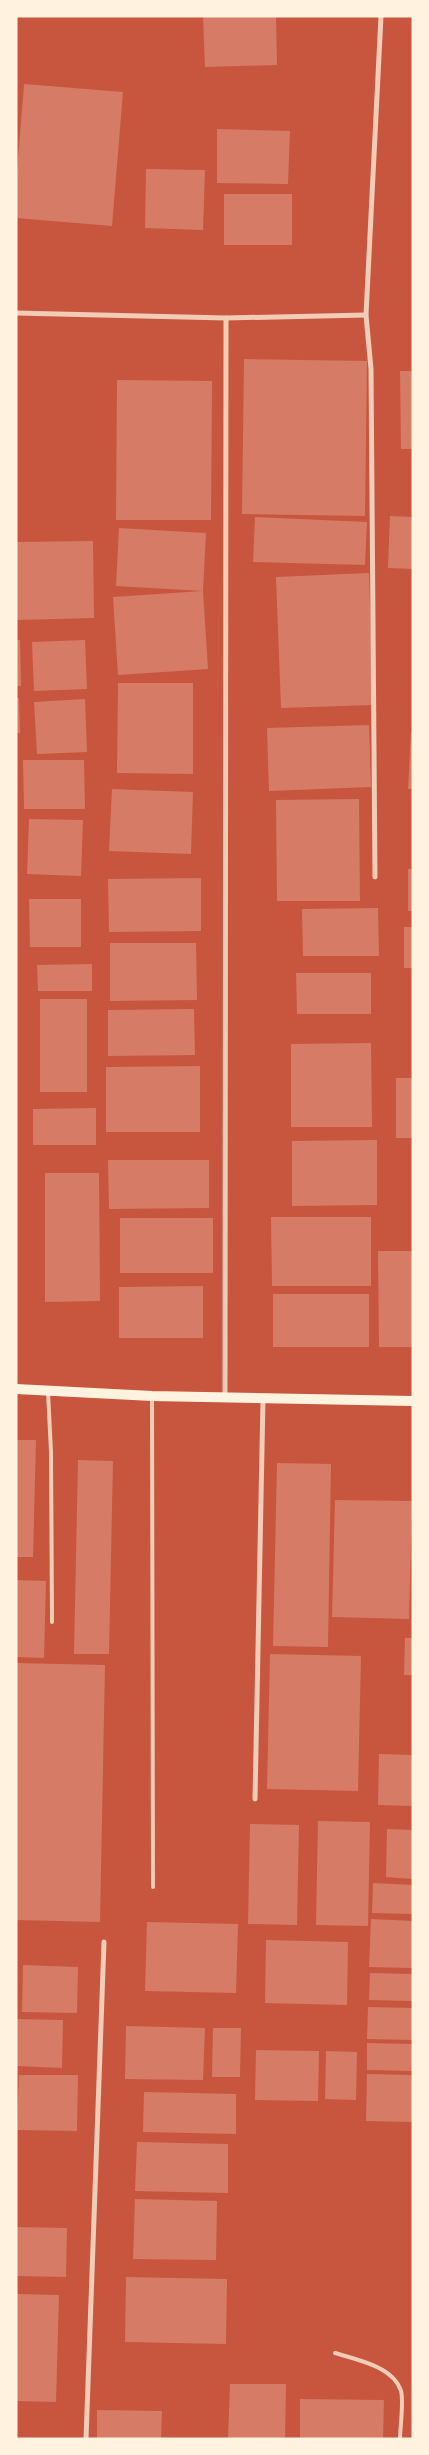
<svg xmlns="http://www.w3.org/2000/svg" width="429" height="2455" viewBox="0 0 429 2455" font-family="Helvetica,sans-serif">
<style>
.building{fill:#d67c66}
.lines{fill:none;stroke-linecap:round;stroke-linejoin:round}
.service{stroke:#f1ccb7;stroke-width:4}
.minor{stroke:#f1ccb7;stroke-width:5}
.secondary{stroke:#fff3e0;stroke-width:10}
</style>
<rect width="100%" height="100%" fill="#c8553d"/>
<g class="building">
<path d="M203 16H276L277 65 205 67Z"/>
<path d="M24 84 123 92 112 226 16 218V184Z"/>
<path d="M217 129 290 131 288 184 217 183Z"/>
<path d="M146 169 205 170 203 230 145 228Z"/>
<rect x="224" y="194" width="68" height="51"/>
<path d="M244 359 367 361 365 516 242 514Z"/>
<path d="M400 371H413V449H401Z"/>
<path d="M117 380 212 381 211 520H116Z"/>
<path d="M390 516 413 517V569L388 568Z"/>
<path d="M255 517 367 522 365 565 253 562Z"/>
<path d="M119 528 206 533 203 591 116 586Z"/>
<path d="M93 541 94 618 16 620V542Z"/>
<path d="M369 573 373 705 281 708 276 577Z"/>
<path d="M203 591 208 669 118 675 113 597Z"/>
<path d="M16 640H20L21 686H16Z"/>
<path d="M85 640 87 689 34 691 32 642Z"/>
<path d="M118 683H193V774L117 773Z"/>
<path d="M16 698H19L20 733H16Z"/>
<path d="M85 699 87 752 37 754 34 702Z"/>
<path d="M369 725 371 787 269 791 267 728Z"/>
<path d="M411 732H413V789H408Z"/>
<path d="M23 760H84L85 809H24Z"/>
<path d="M112 789 193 792 191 854 109 851Z"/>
<path d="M359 799 360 901H277L276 800Z"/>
<path d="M29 819 83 820 81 876 27 874Z"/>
<rect x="408" y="869" width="5" height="42"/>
<path d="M201 878V931L109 932 108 879Z"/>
<path d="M29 899H81V947H30Z"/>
<path d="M378 908 379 956H303L302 909Z"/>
<rect x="404" y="927" width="9" height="41"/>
<path d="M110 943H196L197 1000 110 1001Z"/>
<path d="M92 964V991H38L37 965Z"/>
<path d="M296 973H371V1014H297Z"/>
<rect x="40" y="999" width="47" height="93"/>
<path d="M194 1009 195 1055 108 1056V1010Z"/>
<path d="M371 1043 372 1127H291V1044Z"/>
<path d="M200 1066V1132H106V1067Z"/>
<rect x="396" y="1078" width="17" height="60"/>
<path d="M96 1108V1145H33V1109Z"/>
<path d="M377 1140V1205L292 1206V1141Z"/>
<path d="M108 1160H209V1208L109 1209Z"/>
<path d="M45 1173H99L100 1301 45 1302Z"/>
<path d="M271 1217H371V1286H272Z"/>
<rect x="120" y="1218" width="93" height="55"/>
<path d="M378 1251H413V1347H379Z"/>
<path d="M203 1286V1338H119V1287Z"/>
<rect x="273" y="1294" width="96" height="53"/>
<path d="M16 1440H36L33 1557H16Z"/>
<path d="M78 1460 113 1461 109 1654H74Z"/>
<path d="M277 1463 331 1464 328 1647 273 1646Z"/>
<path d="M335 1500 412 1501 409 1619 332 1617Z"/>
<path d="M16 1580 46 1581 44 1658 16 1657Z"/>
<path d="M405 1638H413V1675H404Z"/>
<path d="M270 1654 361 1656 358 1791 267 1789Z"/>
<path d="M16 1663 105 1665 100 1922 16 1920Z"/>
<path d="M379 1754 413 1755V1806L378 1805Z"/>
<path d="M318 1821 370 1822 368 1926 316 1925Z"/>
<path d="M250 1824 299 1825 297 1925 248 1924Z"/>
<path d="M387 1829 413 1830V1879L386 1877Z"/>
<path d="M373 1883 413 1885V1914L372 1913Z"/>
<path d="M371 1919 413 1921V1968L369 1967Z"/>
<path d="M147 1922 238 1924 236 1993 145 1991Z"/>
<path d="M266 1940 348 1942 347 2005 265 2003Z"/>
<path d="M23 1965 78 1967 77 2013 22 2012Z"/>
<path d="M370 1973 413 1974V2001L369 2000Z"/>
<path d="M368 2007 413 2008V2040L367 2039Z"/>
<path d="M16 2019 63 2020 62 2068 16 2066Z"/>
<path d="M126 2026 205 2028 203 2080 125 2079Z"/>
<path d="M213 2028H241L240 2077H212Z"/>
<path d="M367 2043 413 2044V2071L367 2070Z"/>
<path d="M256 2050 319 2051 318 2101 255 2100Z"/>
<path d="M326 2051 357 2052 356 2100 325 2099Z"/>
<path d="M367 2074 413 2075V2122L366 2121Z"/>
<path d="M19 2075H78L77 2131 17 2130Z"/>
<path d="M144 2092 236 2094V2134L143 2132Z"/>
<path d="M137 2142 228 2144V2193L135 2191Z"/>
<path d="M135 2199 217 2201 216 2260 133 2259Z"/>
<path d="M16 2227 67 2228 66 2277 16 2276Z"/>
<path d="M126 2277 227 2279 226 2344 125 2342Z"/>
<path d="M16 2294 59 2295 56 2402 16 2401Z"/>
<path d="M230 2384H286L285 2439H228Z"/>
<path d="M300 2399 384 2400 383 2439H300Z"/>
<path d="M97 2410 162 2411 161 2439H97Z"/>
</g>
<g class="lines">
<g class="service">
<path d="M48 1392 51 1452 52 1622"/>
<path d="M152 1398 153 1887"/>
<path d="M335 2353C357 2360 393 2366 401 2391 404 2402 400 2427 400 2439"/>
</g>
<g class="minor">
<path d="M16 313 226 318 366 315"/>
<path d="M375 877 371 369 366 315 381 16"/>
<path d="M225 1397 226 318"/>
<path d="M255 1799 263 1399"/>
<path d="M86 2439 104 1942"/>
</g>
<path class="secondary" d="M16 1389 152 1396 413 1401"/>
</g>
<rect width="429" height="2455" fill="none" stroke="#fff3e0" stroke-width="35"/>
</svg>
